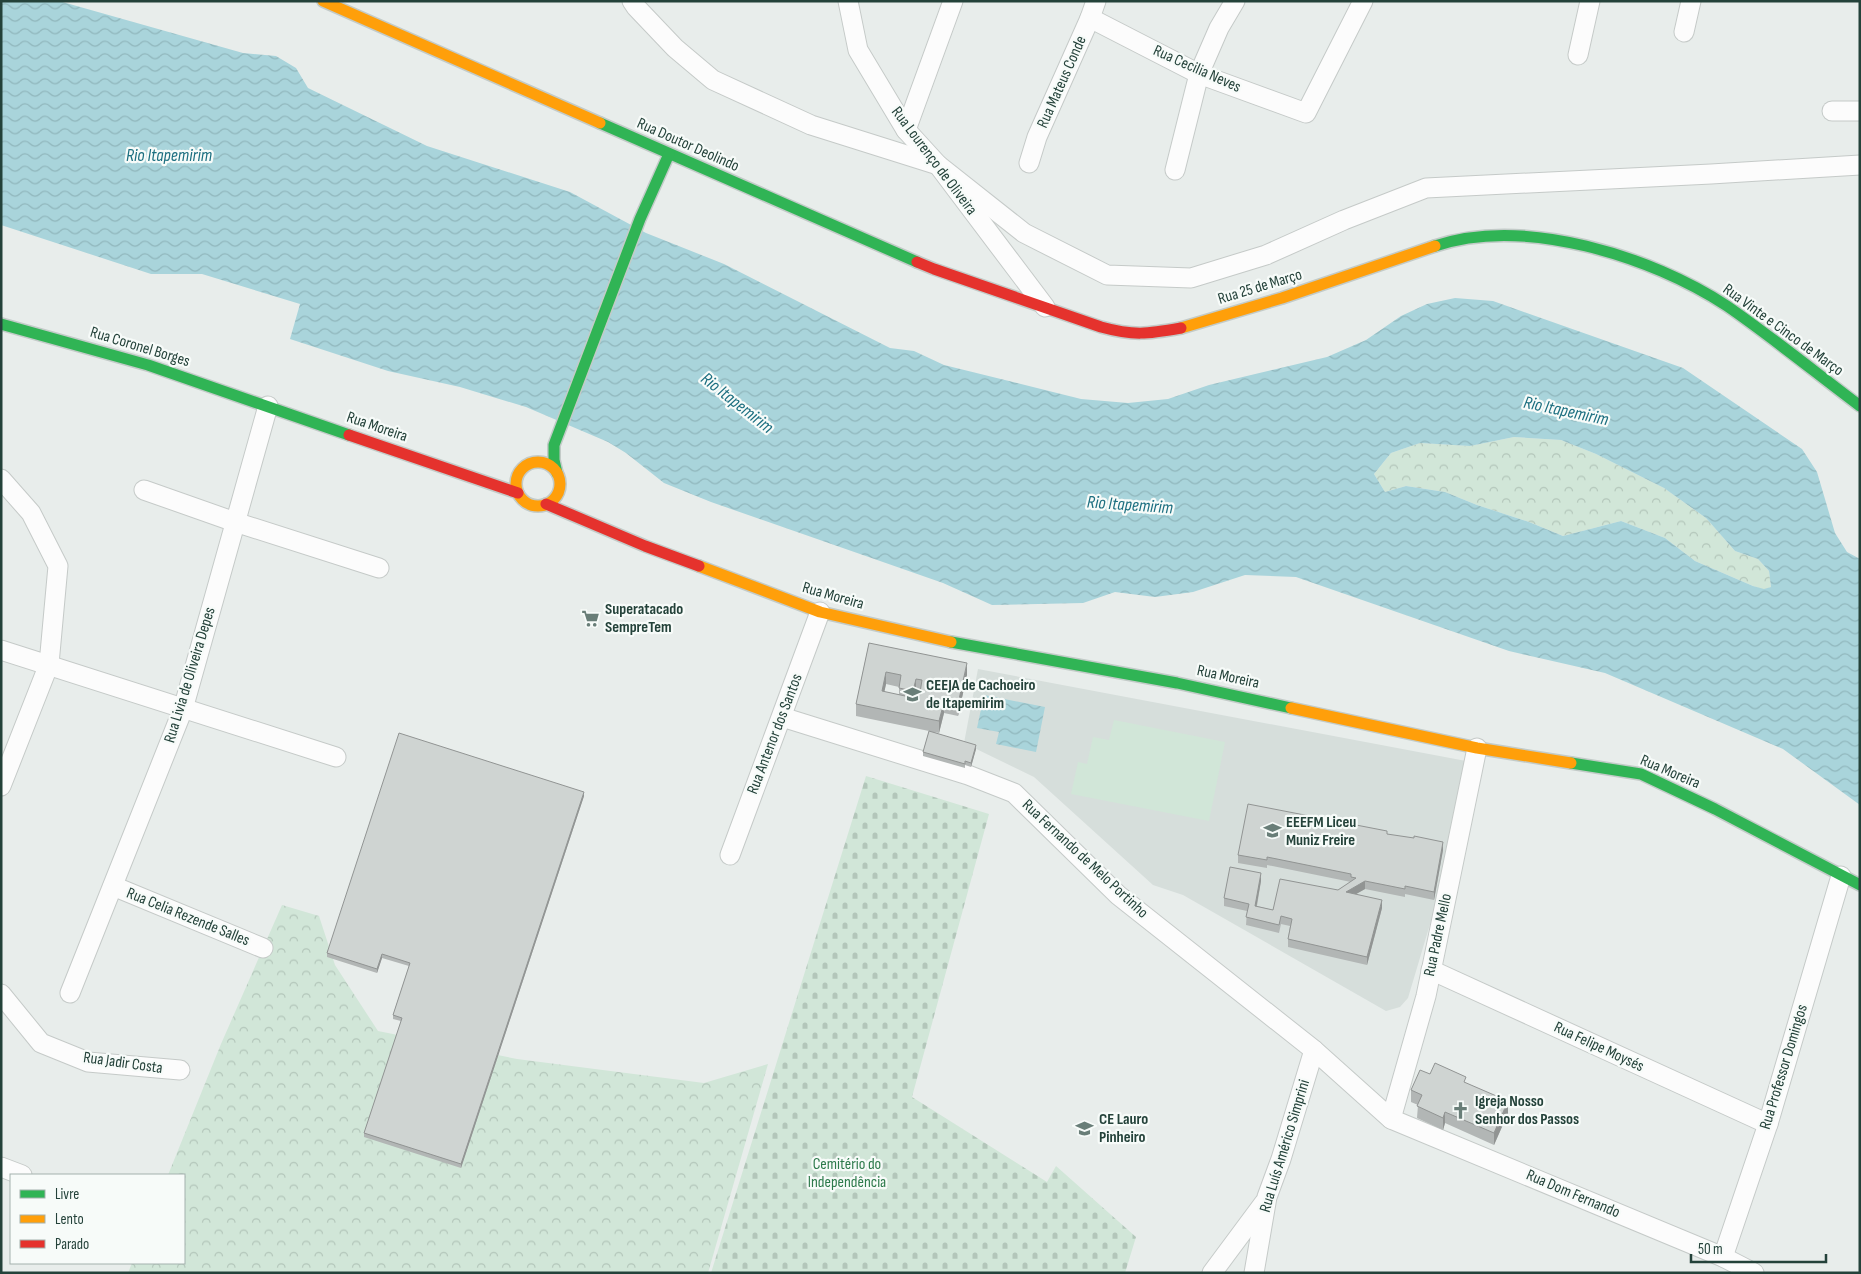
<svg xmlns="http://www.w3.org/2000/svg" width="1861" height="1274" viewBox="0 0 1861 1274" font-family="'Sofia Sans Condensed',sans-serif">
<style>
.built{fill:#d6dedb}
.forest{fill:url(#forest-crowns)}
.cemetery{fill:url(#cemetery-stones)}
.pitch{fill:#d1e6d8}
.water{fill:url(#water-waves);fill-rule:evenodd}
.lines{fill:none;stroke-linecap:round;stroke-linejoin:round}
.street-casing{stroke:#c5cac8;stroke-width:21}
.fast-casing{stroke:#c3cbc8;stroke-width:14}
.slow-casing{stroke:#c3cbc8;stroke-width:14}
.jam-casing{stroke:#c3cbc8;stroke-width:14}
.street{stroke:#fcfcfc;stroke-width:19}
.fast{stroke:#30b455;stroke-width:11}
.slow{stroke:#ff9f0a;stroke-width:11}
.jam{stroke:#e5322d;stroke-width:11}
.wall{fill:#b2b6b5;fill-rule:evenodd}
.shaded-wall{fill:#919493}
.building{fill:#cfd4d2;stroke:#919493;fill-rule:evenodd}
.labels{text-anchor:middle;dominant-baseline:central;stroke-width:4.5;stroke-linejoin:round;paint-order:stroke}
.street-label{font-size:16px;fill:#24423a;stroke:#f7fbf9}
.poi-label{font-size:16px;font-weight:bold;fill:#24423a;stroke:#f7fbf9;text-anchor:start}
.park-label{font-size:16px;fill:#2d7a4b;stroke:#f7fbf9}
.water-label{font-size:18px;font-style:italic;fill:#1c6f80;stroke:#f7fbf9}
</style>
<defs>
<pattern id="forest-crowns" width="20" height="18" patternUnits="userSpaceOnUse" patternTransform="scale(1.25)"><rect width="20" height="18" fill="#d1e6d8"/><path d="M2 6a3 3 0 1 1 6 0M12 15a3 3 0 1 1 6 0" fill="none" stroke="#b3c6ba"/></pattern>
<pattern id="cemetery-stones" width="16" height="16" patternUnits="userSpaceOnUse" patternTransform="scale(1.25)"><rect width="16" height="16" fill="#d1e6d8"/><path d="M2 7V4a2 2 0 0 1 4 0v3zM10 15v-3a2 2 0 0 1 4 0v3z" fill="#b3c6ba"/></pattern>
<pattern id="water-waves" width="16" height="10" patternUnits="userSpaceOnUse" patternTransform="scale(1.25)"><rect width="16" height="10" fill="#a9d4db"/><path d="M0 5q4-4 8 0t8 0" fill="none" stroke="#91b7bd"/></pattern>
</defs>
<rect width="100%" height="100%" fill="#e8edeb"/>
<path class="built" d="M978 669 1466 761 1436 904 1408 998 1400 1007 1386 1011 1183 895 1153 885 1034 777 964 743Z"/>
<g class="forest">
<path d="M1514 437 1561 440 1596 454 1664 488 1706 518 1735 551 1758 559 1769 571 1771 587 1764 590 1753 586 1695 561 1665 538 1621 521 1563 536 1529 522 1477 505 1445 492 1406 486 1385 492 1374 474 1391 453 1420 443 1470 446Z"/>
<path d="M282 905 319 916 335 965 378 1031 517 1059 704 1083 768 1064 708 1273H128L132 1263H184V1175H168L221 1044Z"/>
</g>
<path class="cemetery" d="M866 776 989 814 912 1097 1047 1182 1056 1166 1136 1237 1125 1273H711Z"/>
<path class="pitch" d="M1114 720 1225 742 1209 821 1071 794 1078 762 1087 764 1093 737 1109 740Z"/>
<g class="water">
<path d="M1 1H59L243 53 276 56 296 68 308 88 427 146 570 192 646 233 724 264 890 348 914 351 944 365 1081 399 1128 403 1168 399 1209 385 1327 357 1366 340 1401 316 1427 304 1455 298 1493 301 1683 368 1802 449 1817 472 1835 533 1847 552 1860 559V805L1783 749 1605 673 1509 651 1296 577 1245 575 1193 592 1155 597 1115 592 1083 603 992 605 943 583 711 502 664 483 626 453 608 442 526 407 460 387 388 371 290 339 300 304 202 274H151L1 225ZM1514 437 1561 440 1596 454 1664 488 1706 518 1735 551 1758 559 1769 571 1771 587 1764 589 1753 586 1695 561 1665 538 1621 521 1563 536 1529 522 1477 505 1445 492 1406 486 1385 492 1374 474 1391 453 1420 443 1470 446Z"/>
<path d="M984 695 1045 707 1036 752 996 744 999 732 977 728Z"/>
</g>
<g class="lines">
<defs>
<g id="street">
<path d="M632 1 636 7 675 48 713 80 811 125 938 165 1024 233 1107 275 1191 278 1266 255 1344 220 1426 188 1711 174 1860 165"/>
<path d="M848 1 858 50 906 130 938 165 1045 307"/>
<path d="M1090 18 1199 74 1306 113 1363 1"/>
<path d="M1684 32 1691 1"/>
<path d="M1578 55 1590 1"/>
<path d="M1832 111H1860"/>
<path d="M906 130 953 1"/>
<path d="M1029 163 1037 137 1090 18 1096 1"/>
<path d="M1175 170 1199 74 1219 28 1235 1"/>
<path d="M1 479 31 513 58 566 49 664 1 786"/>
<path d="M144 490 235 522 379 568"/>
<path d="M1 650 336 757"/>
<path d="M782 717 968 775 1014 793 1118 895 1314 1050 1391 1119 1723 1257 1754 1273"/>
<path d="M730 855 820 612"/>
<path d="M113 886 263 948"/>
<path d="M1431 970 1768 1124"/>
<path d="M70 993 183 709 268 406"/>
<path d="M1 994 41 1043 88 1062 180 1070"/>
<path d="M1391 1119 1426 996 1477 748"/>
<path d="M1 1167 22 1175"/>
<path d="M1723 1257 1768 1124 1841 876"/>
<path d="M1212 1273 1264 1203"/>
<path d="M1254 1273 1267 1197 1281 1159 1314 1050"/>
</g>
<g id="fast">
<path d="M600 123 917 262"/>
<path d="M1435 246C1524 216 1651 256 1727 306 1772 337 1816 373 1860 406"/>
<path d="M1 324 148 365 349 435"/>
<path d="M557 473 554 460V445L640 219 669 154"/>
<path d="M951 642 1177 683 1291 708"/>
<path d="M1571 763 1641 774 1715 809 1860 885"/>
</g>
<g id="slow">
<path d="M323 1 600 123"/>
<path d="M1181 328 1282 298 1435 246"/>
<circle cx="538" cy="484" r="22"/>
<path d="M699 566 820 612 951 642"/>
<path d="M1291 708 1477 748 1571 763"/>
</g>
<g id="jam">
<path d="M917 262 934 269 1101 327C1134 336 1147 334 1181 328"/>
<path d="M349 435 518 493"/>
<path d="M546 504 645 546 699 566"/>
</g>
</defs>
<use href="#street" class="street-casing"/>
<use href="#fast" class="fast-casing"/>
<use href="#slow" class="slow-casing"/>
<use href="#jam" class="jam-casing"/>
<use href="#street" class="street"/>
<use href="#fast" class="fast"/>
<use href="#slow" class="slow"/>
<use href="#jam" class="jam"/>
</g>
<g class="wall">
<path d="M869 643 967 675 958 716 944 713 939 733 934 732 976 749 971 767 965 765V768L923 756V752L929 731 856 716V704ZM886 684 899 687V695L884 692ZM916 690 920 691 919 699 914 698Z"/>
<path d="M584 796 461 1168 364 1137V1133L401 1021 393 1019V1015L409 966 382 958 377 973 327 957V953Z"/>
<path d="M1387 834 1443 850 1434 900 1405 894V897L1365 889 1355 894 1382 908 1367 965 1288 947V939L1290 926 1281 924 1279 933 1246 925 1247 911 1224 906V898L1261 881 1257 906 1273 910 1338 890 1351 882 1267 865V868L1238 863V855Z"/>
<path d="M1430 1074 1466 1083 1508 1113 1494 1145 1445 1123 1443 1130 1417 1118 1418 1105 1411 1102V1090Z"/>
</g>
<g class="shaded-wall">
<path d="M967 663V675L958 716V704Z"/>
<path d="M886 672V684L882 703V691Z"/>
<path d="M916 679V690L913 703V691Z"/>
<path d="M944 702V713L939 733V721Z"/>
<path d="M976 745V749L971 767V763Z"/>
<path d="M584 792V796L461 1168V1164Z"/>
<path d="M1443 842V850L1434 900V892Z"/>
<path d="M1261 873V881L1255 914V906Z"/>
<path d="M1365 881V889L1346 900V892Z"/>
<path d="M1382 900V908L1367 965V957Z"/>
<path d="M382 954V958L377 973V969Z"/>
<path d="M1508 1101V1113L1494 1145V1133Z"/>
<path d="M1445 1112V1123L1443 1130V1118Z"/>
</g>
<g class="building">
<path d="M869 643 967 663 958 704 944 702 939 721 856 704ZM886 672 901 675 899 688 913 691 916 679 922 680 919 699 882 691Z"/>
<path d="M929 731 976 745 971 763 965 761V764L923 752Z"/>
<path d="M399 733 584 792 461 1164 364 1133 402 1018 393 1015 410 963 382 954 377 969 327 953Z"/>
<path d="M1248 804 1387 831V834L1414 838V836L1443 842 1434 892 1405 886V889L1365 881 1346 892 1382 900 1367 957 1288 939 1292 919 1281 916 1279 925 1246 917 1249 904 1224 898 1230 867 1261 873 1255 906 1273 910 1280 879 1338 890 1356 878 1351 877V874L1267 857V860L1238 855Z"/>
<path d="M1435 1063 1466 1077 1464 1082 1508 1101 1494 1133 1445 1112 1443 1118 1417 1106 1422 1095 1411 1090 1420 1070 1430 1074Z"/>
</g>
<defs>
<symbol id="supermarket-bare" viewBox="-9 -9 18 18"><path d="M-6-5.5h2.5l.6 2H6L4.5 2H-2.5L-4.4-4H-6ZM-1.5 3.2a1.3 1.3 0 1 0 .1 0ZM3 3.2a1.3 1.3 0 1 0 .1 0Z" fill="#697e78" stroke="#f7fbf9" stroke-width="2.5" paint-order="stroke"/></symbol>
<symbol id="school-bare" viewBox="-9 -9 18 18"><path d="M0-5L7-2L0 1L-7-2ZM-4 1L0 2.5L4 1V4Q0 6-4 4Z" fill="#697e78" stroke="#f7fbf9" stroke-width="2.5" paint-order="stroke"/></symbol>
<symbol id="church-bare" viewBox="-9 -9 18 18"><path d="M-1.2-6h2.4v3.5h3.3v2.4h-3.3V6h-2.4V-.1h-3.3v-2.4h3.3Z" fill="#697e78" stroke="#f7fbf9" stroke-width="2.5" paint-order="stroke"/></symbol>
</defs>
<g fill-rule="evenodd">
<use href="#supermarket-bare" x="578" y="606" width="25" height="25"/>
<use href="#school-bare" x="900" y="682" width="25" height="25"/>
<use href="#school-bare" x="1260" y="818" width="25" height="25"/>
<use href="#church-bare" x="1448" y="1098" width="25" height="25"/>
<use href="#school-bare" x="1072" y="1116" width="25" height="25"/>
</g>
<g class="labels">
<g class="street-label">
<text transform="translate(1197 69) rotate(24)">Rua Cecilia Neves</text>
<text transform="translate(1062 82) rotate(-66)">Rua Mateus Conde</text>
<text transform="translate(688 145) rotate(24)">Rua Doutor Deolindo</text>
<text transform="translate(934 161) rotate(53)">Rua Lourenço de Oliveira</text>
<text transform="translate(1260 287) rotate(-17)">Rua 25 de Março</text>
<text transform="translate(1783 330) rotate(36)">Rua Vinte e Cinco de Março</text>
<text transform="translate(140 347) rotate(17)">Rua Coronel Borges</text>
<text transform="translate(377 427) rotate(19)">Rua Moreira</text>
<text transform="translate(833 596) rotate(16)">Rua Moreira</text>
<text transform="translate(190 675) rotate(-73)">Rua Livia de Oliveira Depes</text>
<text transform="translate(1228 677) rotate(12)">Rua Moreira</text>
<text transform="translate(775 734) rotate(-69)">Rua Antenor dos Santos</text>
<text transform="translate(1670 772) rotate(23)">Rua Moreira</text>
<text transform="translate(1085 859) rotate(43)">Rua Fernando de Melo Portinho</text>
<text transform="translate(188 917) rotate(22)">Rua Celia Rezende Salles</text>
<text transform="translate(1438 935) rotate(-78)">Rua Padre Mello</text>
<text transform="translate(1599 1047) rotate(25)">Rua Felipe Moysés</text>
<text transform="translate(123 1063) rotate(8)">Rua Jadir Costa</text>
<text transform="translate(1784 1067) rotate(-73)">Rua Professor Domingos</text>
<text transform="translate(1285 1146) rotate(-73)">Rua Luís Américo Simprini</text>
<text transform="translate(1573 1194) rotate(23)">Rua Dom Fernando</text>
</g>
<g class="poi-label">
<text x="605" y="609">Superatacado<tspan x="605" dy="18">SempreTem</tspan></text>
<text x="926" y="685">CEEJA de Cachoeiro<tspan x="926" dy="18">de Itapemirim</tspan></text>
<text x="1286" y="822">EEEFM Liceu<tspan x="1286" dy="18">Muniz Freire</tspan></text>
<text x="1475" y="1101">Igreja Nosso<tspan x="1475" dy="18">Senhor dos Passos</tspan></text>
<text x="1099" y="1119">CE Lauro<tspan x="1099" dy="18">Pinheiro</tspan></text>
</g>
<g class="park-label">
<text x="847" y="1164">Cemitério do<tspan x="847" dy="18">Independência</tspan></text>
</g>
<g class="water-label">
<text x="169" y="155">Rio Itapemirim</text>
<text transform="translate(737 403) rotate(38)">Rio Itapemirim</text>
<text transform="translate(1566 411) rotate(12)">Rio Itapemirim</text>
<text transform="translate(1130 505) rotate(4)">Rio Itapemirim</text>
</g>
</g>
<rect width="1861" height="1274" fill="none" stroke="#24423a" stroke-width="5"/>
<rect x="10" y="1174" width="175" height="90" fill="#f7fbf9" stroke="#a3b1ad"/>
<rect x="20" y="1190" width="25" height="8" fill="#30b455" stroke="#a3b1ad"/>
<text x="55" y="1199" font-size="15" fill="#24423a">Livre</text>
<rect x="20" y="1215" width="25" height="8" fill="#ff9f0a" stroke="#a3b1ad"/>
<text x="55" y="1224" font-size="15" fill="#24423a">Lento</text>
<rect x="20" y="1240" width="25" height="8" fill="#e5322d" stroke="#a3b1ad"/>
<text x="55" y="1249" font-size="15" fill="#24423a">Parado</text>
<path d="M1691 1254v8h135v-8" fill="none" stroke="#24423a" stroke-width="2.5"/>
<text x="1698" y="1254" font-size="15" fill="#24423a" stroke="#f7fbf9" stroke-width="4" paint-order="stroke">50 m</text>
</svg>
